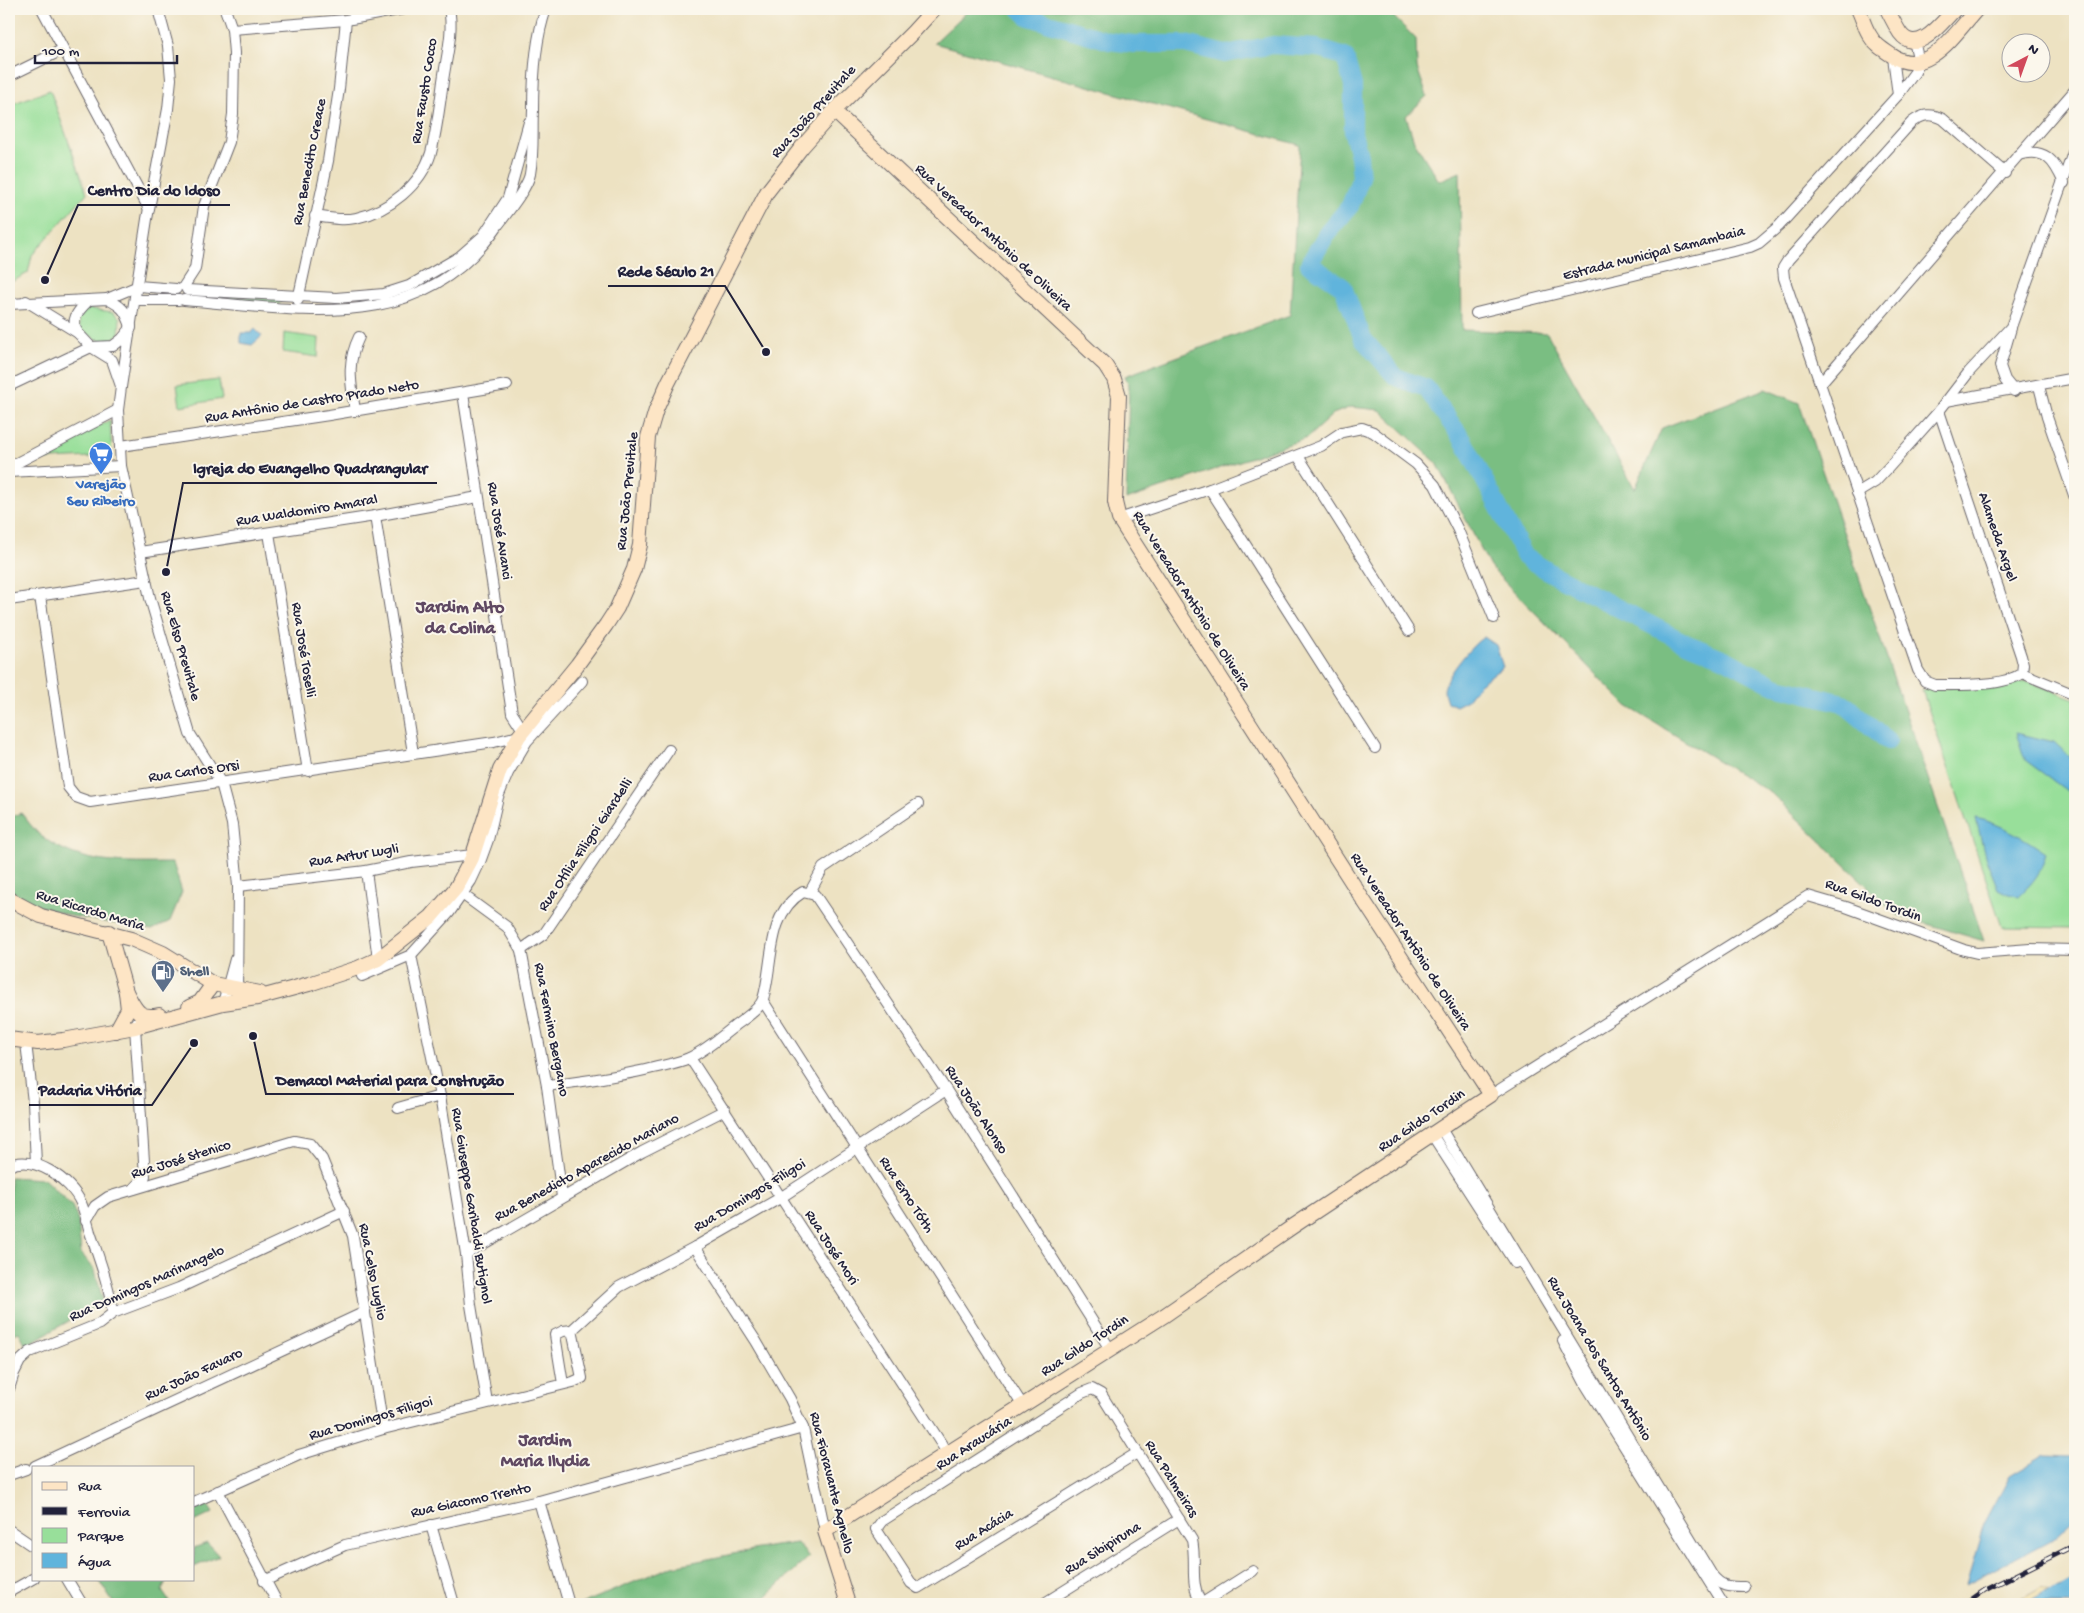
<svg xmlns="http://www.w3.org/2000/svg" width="2084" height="1613" viewBox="0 0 2084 1613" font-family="'Gochi Hand',sans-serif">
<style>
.green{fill:#98df9a;stroke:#5d806a}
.forest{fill:#7abe82;stroke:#4e705e}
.sand{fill:#eeda9e;stroke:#887e6c}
.water{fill:#60b4dc;stroke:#416b8c}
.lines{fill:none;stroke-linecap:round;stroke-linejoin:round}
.river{stroke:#60b4dc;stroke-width:18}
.minor-casing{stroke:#69656a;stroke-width:12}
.secondary-casing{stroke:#69656a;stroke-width:16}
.minor{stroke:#fff;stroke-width:10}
.secondary{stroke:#fde5c5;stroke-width:14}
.rail-casing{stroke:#22223b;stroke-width:5}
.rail{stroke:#fbf7ec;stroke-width:3;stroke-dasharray:9;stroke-linecap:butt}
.labels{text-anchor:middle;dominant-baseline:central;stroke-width:4;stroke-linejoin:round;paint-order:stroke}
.street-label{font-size:15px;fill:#22223b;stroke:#fbf7ec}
.shop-label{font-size:15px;font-weight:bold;fill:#366cbe;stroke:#fbf7ec}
.service-label{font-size:15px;font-weight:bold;fill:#4e5e75;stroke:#fbf7ec;text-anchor:start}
.quarter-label{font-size:18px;font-weight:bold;fill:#5f4862;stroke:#fbf7ec}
.leader{fill:none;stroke:#22223b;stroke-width:2}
.callout-dot{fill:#22223b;stroke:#fbf7ec;stroke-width:2}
.callout-label{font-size:16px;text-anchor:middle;font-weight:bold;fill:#22223b;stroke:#fbf7ec;stroke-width:4;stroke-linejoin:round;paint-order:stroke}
</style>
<rect width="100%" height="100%" fill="#fbf7ec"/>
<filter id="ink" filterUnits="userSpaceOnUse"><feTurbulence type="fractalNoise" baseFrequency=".02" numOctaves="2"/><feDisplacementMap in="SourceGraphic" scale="10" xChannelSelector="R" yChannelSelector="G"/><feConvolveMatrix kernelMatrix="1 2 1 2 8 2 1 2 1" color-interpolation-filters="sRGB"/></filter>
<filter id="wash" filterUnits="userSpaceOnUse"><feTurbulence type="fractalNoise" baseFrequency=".0096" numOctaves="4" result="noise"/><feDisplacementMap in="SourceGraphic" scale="20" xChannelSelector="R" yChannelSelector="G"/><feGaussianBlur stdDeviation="1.12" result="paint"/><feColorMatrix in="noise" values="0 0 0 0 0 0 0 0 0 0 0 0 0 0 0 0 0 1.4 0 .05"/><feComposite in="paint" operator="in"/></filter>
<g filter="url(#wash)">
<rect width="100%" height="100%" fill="#ede2c2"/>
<g class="green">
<path d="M50 90 87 193 32 255 28 273 9 283V105Z"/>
<path d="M199 293 280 299 282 301 279 304 200 298 198 296Z"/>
<path d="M85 308 113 312 120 318 119 334 105 344 80 330 78 319Z"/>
<path d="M284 333 319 338 318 357 283 352Z"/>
<path d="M219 380 222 399 180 406 177 385Z"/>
<path d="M110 420 112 456 32 460Z"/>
<path d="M2027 681 2075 699V928L2002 927 1922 690Z"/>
</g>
<g class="forest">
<path d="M970 9H1148L1181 11 1188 9H1386L1416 39 1417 68 1427 96 1406 116 1414 141 1439 181 1460 172 1462 330 1547 333 1635 489 1662 428 1765 389 1799 403 1984 941 1897 915 1771 793 1627 706 1490 567 1437 463 1380 410 1351 407 1333 414 1307 438 1126 500 1129 385 1125 376 1290 315 1300 145 934 43Z"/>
<path d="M21 813C27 820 34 830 41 836 82 867 126 863 173 863L182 892 170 921 152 930 71 916 39 906 9 890V818Z"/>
<path d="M10 1177 44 1179 72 1206 78 1220 81 1253 95 1270 103 1302 26 1345 19 1332 9 1336Z"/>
<path d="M207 1504 213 1513 194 1522V1509Z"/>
<path d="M207 1543 219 1556 194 1567V1548Z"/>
<path d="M797 1543 809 1557 758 1604H581L673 1566 768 1547Z"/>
<path d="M98 1579H167L162 1591 171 1604H114Z"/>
</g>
<path class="sand" d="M2043 1587 2073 1604H2012Z"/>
<g class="water">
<path d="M255 329 262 336 252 345 241 343V333H251Z"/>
<path d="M1484 637 1496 645 1503 667 1478 685 1466 701 1456 706 1447 702C1446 698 1444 694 1444 690 1445 677 1473 643 1484 637Z"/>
<path d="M2016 733 2054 742 2075 762V785L2067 791 2025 760Z"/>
<path d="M1976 818C2002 824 2024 838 2046 853 2041 874 2034 881 2019 896L2008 894 1998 889 1985 856Z"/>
<path d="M2045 1455 2075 1456V1518L2054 1538 1966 1585 1984 1524 2010 1476Z"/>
<path d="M2075 1577V1604H2025Z"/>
</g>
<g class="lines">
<path class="river" d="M1020 9 1029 17 1109 41 1134 44H1185L1225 54 1273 45 1317 48 1345 57 1353 85V133L1359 156 1361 177 1350 206 1328 232 1309 264 1343 287 1363 339 1396 377 1426 388 1463 440 1525 557 1556 576 1688 644 1725 659 1775 686 1843 703 1888 741"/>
</g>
</g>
<g filter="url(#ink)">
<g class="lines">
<defs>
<g id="minor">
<path d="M42 9 149 209"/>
<path d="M158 9 168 46 171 79 168 109 147 219 121 387 118 410 121 466 150 598 190 734 221 783 232 824 238 886 237 995"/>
<path d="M232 29 346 20 404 9"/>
<path d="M1893 57 1898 95"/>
<path d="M9 76 62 50"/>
<path d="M2018 155C2045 147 2054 160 2064 183"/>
<path d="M2005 173 1943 119C1931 113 1923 114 1912 122L1788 260 1783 268 1784 278 1918 670 1925 681 1935 685C1958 685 2003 687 2022 673"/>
<path d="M315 216C328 218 343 221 356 218 389 211 421 185 431 153 437 129 440 105 443 81 446 58 454 31 449 9"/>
<path d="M184 286 195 269 204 206 229 142 233 114 234 53 232 29 225 9"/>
<path d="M187 290 336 298 384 294 409 286 459 257 483 236 508 198 529 122"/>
<path d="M107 299 138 286 176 289"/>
<path d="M136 300H179"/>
<path d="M184 300C301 309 421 338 498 225 507 213 528 187 530 174 534 152 532 131 533 110 533 77 535 40 546 9"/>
<path d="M298 300 328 161 339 89 346 20"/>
<path d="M26 301 78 333 91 347 112 360 121 386"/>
<path d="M9 304 107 299C123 307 125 310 131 326"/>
<path d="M1476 313 1750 247 1759 243 1779 226 1898 95 1915 72 1919 62 1914 41"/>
<path d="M2011 328 2000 366 2005 380 2014 391"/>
<path d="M78 333C69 319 79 310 89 300"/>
<path d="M1820 384 2075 90"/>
<path d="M9 386 91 347 113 346 122 339 131 328"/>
<path d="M2039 386 2047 417 2075 498"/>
<path d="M463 393 512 713 523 730"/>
<path d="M1946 401 2075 378"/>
<path d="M355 411C351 382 346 364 359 337"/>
<path d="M1939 411 2021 656 2023 664 2022 673"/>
<path d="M121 446 329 415 507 385"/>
<path d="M1298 456 1409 631"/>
<path d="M9 467 118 410"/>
<path d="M9 472 121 466"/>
<path d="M1210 489 1375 748"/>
<path d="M1857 493 1875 482 1889 467 1939 411 1969 372 2011 327 2075 147"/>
<path d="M375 516 413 753"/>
<path d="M1119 519 1210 489 1321 446 1342 432 1362 428 1373 432 1416 464 1435 485 1458 530 1494 618"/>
<path d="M269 533 308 771"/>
<path d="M140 552 375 516 478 497"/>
<path d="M40 596 68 787 76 797 90 802 494 742 519 736"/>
<path d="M9 600 146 580"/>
<path d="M2022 673 2075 695"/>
<path d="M366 871 378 959"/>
<path d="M238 886 366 871 411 862 473 855"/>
<path d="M810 892 823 868 918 804"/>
<path d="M462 894 507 927 521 950 547 1086 562 1197"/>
<path d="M521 950 544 934 669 750"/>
<path d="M411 955 440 1096 466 1254 471 1305 487 1402"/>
<path d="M362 976 411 955 449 913 471 881 480 862 488 840 498 797 508 773 527 741 582 681"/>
<path d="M763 1001 1023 1406"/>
<path d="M223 1003 235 959"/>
<path d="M26 1043 33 1102 36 1163"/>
<path d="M690 1058 948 1454"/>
<path d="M547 1086C583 1081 618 1077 653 1068 665 1065 678 1063 689 1058 706 1050 722 1036 736 1025 744 1019 760 1009 763 999 774 963 766 914 803 892L815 895 946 1090 1110 1349"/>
<path d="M1491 1095 1808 896 1846 907 1964 950 1977 953 2030 949 2075 950"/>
<path d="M398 1108 440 1096"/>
<path d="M1440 1127 1712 1575C1721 1587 1730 1587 1744 1587"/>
<path d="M1431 1133 1515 1263"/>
<path d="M9 1166C33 1153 71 1180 81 1203 85 1212 87 1222 90 1232 99 1259 109 1285 113 1313"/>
<path d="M133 1189 145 1176 135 1027 137 1022"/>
<path d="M86 1221 95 1206 108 1197 294 1141 310 1144 322 1159 353 1236 383 1429"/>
<path d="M695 1247 756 1341 790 1399 803 1428 825 1531"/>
<path d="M466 1254 642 1152 725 1110"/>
<path d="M572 1330 619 1287 695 1247 780 1198 946 1090"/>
<path d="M1563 1341 1586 1385 1723 1604"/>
<path d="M9 1389 14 1373 20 1361 30 1352 99 1324 113 1313 179 1288 344 1211"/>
<path d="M1137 1453 918 1588 911 1583 876 1529 882 1521 1082 1393 1092 1389 1101 1394 1192 1540C1197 1564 1189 1580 1201 1604"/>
<path d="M35 1466 365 1312"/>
<path d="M9 1475 26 1469"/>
<path d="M218 1491 278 1604"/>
<path d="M539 1501 568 1601"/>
<path d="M194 1502 299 1455 383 1429 573 1382 582 1378 572 1330 563 1331 555 1335 563 1384"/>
<path d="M431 1525 454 1604"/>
<path d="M9 1530 34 1547"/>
<path d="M67 1579 82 1604"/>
<path d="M264 1581 345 1545 539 1501 803 1428"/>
<path d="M9 1592 34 1578"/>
<path d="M1043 1604 1179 1519"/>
<path d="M1201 1604 1253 1571"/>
</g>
<g id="secondary">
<path d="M1858 9C1862 17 1864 26 1869 34 1874 44 1882 49 1891 55 1927 80 1955 33 1977 9"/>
<path d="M1887 9C1891 17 1895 25 1900 33 1918 57 1943 21 1955 9"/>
<path d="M834 111 1105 365 1114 379 1119 396 1115 502 1119 519 1360 895 1491 1095 1292 1227 1165 1315 825 1531 848 1604"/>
<path d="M9 899 41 916 131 939 163 953 213 984 260 993"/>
<path d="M109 932 126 992 128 1009 116 1031"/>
<path d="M126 992C135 1008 138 1020 159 1015"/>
<path d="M189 1007 200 1002 213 984"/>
<path d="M9 1039 38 1043 63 1040 135 1027 223 1003 257 998 309 984 358 968 378 959 431 917 456 888 472 858 500 770 519 736 577 665 606 625 617 608 634 569 640 545 648 437 656 410 668 383 767 192 802 147 834 111 913 32 934 9"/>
</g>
</defs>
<use href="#minor" class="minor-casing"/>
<use href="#secondary" class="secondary-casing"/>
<use href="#minor" class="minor"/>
<use href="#secondary" class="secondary"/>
<defs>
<path id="rail" d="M1965 1604 1985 1590 2075 1545"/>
</defs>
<use href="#rail" class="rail-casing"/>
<use href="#rail" class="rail"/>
</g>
</g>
<defs>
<symbol id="supermarket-pin" viewBox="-11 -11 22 30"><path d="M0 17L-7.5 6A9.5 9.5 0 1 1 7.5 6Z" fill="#3f7fe0" stroke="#fbf7ec"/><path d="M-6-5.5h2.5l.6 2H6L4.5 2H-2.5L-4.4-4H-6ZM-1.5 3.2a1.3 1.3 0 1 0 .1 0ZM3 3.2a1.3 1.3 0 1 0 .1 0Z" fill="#fff"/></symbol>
<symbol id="fuel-pin" viewBox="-11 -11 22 30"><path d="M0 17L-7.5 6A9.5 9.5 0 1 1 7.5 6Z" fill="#5c6f8a" stroke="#fbf7ec"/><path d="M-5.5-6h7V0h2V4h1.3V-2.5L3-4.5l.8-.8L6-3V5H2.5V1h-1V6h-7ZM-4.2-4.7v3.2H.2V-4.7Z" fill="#fff"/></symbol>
</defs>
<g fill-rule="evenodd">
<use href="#supermarket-pin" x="87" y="440" width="28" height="38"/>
<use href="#fuel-pin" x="149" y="958" width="28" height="38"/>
</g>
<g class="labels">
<g class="street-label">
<text transform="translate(425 91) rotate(-81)">Rua Fausto Cocco</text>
<text transform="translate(814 112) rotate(-48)">Rua João Previtale</text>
<text transform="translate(310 162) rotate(-79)">Rua Benedito Creace</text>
<text transform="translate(993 238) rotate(43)">Rua Vereador Antônio de Oliveira</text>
<text transform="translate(1654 254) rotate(-14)">Estrada Municipal Samambaia</text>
<text transform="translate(312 402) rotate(-9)">Rua Antônio de Castro Prado Neto</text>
<text transform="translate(628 491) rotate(-84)">Rua João Previtale</text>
<text transform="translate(307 511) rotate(-9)">Rua Waldomiro Amaral</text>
<text transform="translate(499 531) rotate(81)">Rua José Avanci</text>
<text transform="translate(1997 537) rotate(71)">Alameda Argel</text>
<text transform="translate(1191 601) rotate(58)">Rua Vereador Antônio de Oliveira</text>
<text transform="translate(180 646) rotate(74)">Rua Elso Previtale</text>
<text transform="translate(303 650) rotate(81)">Rua José Toselli</text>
<text transform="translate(194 772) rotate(-8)">Rua Carlos Orsi</text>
<text transform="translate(586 845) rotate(-56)">Rua Otília Filigoi Giardelli</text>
<text transform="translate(354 856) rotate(-9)">Rua Artur Lugli</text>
<text transform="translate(1873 901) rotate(20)">Rua Gildo Tordin</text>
<text transform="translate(90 911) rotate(17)">Rua Ricardo Maria</text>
<text transform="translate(1410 942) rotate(57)">Rua Vereador Antônio de Oliveira</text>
<text transform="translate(551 1030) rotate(79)">Rua Fermino Bergamo</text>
<text transform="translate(976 1110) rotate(57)">Rua João Alonso</text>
<text transform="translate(1422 1121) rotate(-34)">Rua Gildo Tordin</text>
<text transform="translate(181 1160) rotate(-17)">Rua José Stenico</text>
<text transform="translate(587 1168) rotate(-29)">Rua Benedicto Aparecido Mariano</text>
<text transform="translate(906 1195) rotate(57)">Rua Erno Tóth</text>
<text transform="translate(750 1196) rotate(-31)">Rua Domingos Filigoi</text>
<text transform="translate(471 1206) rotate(81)">Rua Giuseppe Garibaldi Butignol</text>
<text transform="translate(831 1248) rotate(57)">Rua José Mori</text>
<text transform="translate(372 1272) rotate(79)">Rua Celso Luglio</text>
<text transform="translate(147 1284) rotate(-24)">Rua Domingos Marinangelo</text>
<text transform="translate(1085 1346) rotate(-33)">Rua Gildo Tordin</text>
<text transform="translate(1599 1359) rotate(59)">Rua Joana dos Santos Antônio</text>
<text transform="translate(194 1375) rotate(-25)">Rua João Favaro</text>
<text transform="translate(371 1419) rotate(-16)">Rua Domingos Filigoi</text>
<text transform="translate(974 1444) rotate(-33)">Rua Araucária</text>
<text transform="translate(1171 1479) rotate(58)">Rua Palmeiras</text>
<text transform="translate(831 1483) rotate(76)">Rua Fioravante Agnello</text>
<text transform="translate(471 1501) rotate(-12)">Rua Giacomo Trento</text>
<text transform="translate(984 1530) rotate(-32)">Rua Acácia</text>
<text transform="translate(1103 1549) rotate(-32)">Rua Sibipiruna</text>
</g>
<g class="shop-label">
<text x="101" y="485">Varejão<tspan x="101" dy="17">Seu Ribeiro</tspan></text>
</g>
<g class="service-label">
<text x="180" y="972">Shell</text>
</g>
<g class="quarter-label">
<text x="460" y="608">Jardim Alto<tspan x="460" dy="21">da Colina</tspan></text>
<text x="545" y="1441">Jardim<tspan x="545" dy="21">Maria Ilydia</tspan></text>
</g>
</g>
<path class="leader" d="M45 280L78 205H230M766 352L725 286H608M166 572L183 483H437M253 1036L266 1094H514M194 1043L152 1105H29"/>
<g class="callout-dot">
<circle cx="45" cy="280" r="5"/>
<circle cx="766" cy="352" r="5"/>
<circle cx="166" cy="572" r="5"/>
<circle cx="253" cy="1036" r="5"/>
<circle cx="194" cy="1043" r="5"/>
</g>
<g class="callout-label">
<text x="154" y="195">Centro Dia do Idoso</text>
<text x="666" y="276">Rede Século 21</text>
<text x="310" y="473">Igreja do Evangelho Quadrangular</text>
<text x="390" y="1085">Demacol Material para Construção</text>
<text x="90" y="1095">Padaria Vitória</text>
</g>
<rect width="2084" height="1613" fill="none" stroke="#fbf7ec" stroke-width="30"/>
<rect x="32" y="1466" width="162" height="115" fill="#fbf7ec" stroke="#a4a2a5"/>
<rect x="42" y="1482" width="25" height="8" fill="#fde5c5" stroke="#a4a2a5"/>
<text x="78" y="1490" font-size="15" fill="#22223b">Rua</text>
<rect x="42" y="1507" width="25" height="8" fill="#22223b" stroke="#a4a2a5"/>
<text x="78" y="1516" font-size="15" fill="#22223b">Ferrovia</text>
<rect x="42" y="1528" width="25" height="15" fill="#98df9a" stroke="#a4a2a5"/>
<text x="78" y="1540" font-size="15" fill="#22223b">Parque</text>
<rect x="42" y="1553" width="25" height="15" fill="#60b4dc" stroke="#a4a2a5"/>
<text x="78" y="1566" font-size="15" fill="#22223b">Água</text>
<g transform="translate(2026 58) rotate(41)"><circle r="24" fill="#fbf7ec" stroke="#a4a2a5"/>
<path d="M0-4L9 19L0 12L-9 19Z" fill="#d1495b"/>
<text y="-8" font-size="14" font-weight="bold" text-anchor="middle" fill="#22223b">N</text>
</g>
<path d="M35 55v8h142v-8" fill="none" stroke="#22223b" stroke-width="2.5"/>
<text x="42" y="55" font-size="15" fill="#22223b" stroke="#fbf7ec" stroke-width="4" paint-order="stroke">100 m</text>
</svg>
